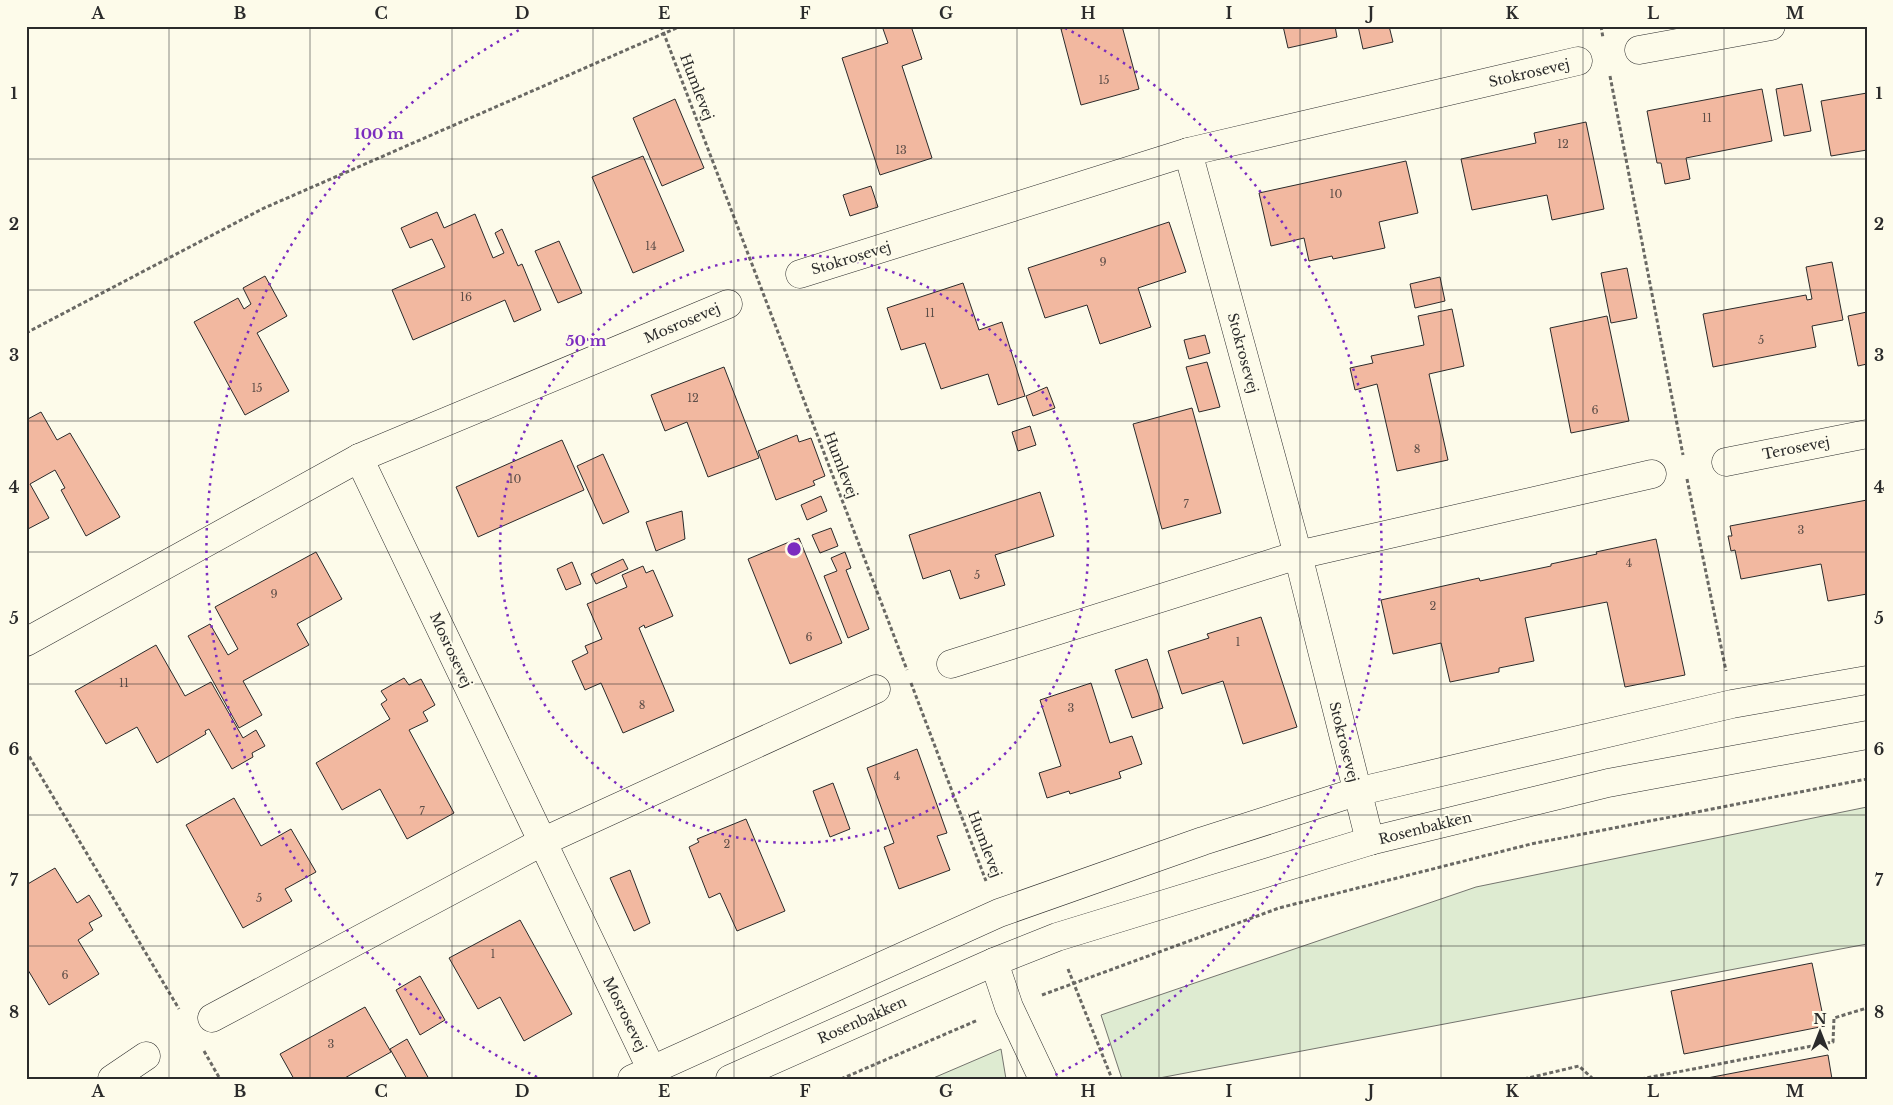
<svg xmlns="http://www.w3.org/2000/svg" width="1893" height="1105" viewBox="0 0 1893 1105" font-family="'Libre Baskerville',serif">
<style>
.green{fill:#deebd1;stroke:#74746e}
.building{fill:#f2b8a0;stroke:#2b2b2b}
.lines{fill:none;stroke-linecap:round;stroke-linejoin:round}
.minor-casing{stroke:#2b2b2b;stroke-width:29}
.path{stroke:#6a6964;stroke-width:3;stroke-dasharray:4 2.5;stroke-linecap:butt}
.minor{stroke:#fdfbea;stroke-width:28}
.grid{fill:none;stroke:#2b2b2b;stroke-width:1;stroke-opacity:0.55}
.ring{fill:none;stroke:#7b2cbf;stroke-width:2.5;stroke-dasharray:2.5 5}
.labels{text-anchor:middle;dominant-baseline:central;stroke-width:4;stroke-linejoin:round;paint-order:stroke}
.number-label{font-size:11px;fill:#5d4e48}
.street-label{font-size:14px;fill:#2b2b2b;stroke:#fdfbea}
.centre{fill:#7b2cbf;stroke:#fdfbea;stroke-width:2.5}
.ring-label{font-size:15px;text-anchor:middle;font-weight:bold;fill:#7b2cbf;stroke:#fdfbea;stroke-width:4;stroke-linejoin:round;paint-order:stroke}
.neatline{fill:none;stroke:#2b2b2b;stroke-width:2}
.grid-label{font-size:16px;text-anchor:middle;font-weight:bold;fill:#2b2b2b}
</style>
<rect width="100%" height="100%" fill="#fdfbea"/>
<g class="green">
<path d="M1867 807V944L1154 1079H1122L1101 1015 1476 887Z"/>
<path d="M1001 1049 1006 1079H931Z"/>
</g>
<g class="building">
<path d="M882 26H911L922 59 902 66 932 158 880 175 842 58 888 43Z"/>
<path d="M1072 26H1122L1139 89 1081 105 1061 29Z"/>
<path d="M1283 26H1335L1337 37 1288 48Z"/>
<path d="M1358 26H1389L1393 42 1363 49Z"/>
<path d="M1802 84 1811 131 1784 136 1776 89Z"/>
<path d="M1762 89 1772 141 1686 158 1690 179 1665 184 1661 163H1657L1647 111Z"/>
<path d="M1867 93V150L1831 156 1821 101Z"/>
<path d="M675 99 704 168 662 186 633 118Z"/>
<path d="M1586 122 1604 209 1552 220 1547 195 1472 210 1461 159 1536 143 1534 133Z"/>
<path d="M643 156 684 251 633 273 592 177Z"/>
<path d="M1406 161 1418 213 1379 222 1385 248 1333 259 1332 256 1309 261 1304 238 1271 246 1259 193Z"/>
<path d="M871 186 878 207 850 216 843 195Z"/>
<path d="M437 212 444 228 475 214 493 258 504 253 495 233 502 229 518 266 522 264 541 310 514 322 505 300 413 340 392 290 445 267 432 239 410 248 401 228Z"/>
<path d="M1169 222 1186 272 1138 288 1151 327 1100 344 1087 305 1045 318 1028 268Z"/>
<path d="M559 241 582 293 558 303 535 251Z"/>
<path d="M1832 262 1843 320 1812 326 1816 347 1713 367 1703 314 1806 295 1807 300 1812 299 1806 267Z"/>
<path d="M1627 268 1637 318 1611 323 1601 273Z"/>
<path d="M265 276 287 316 257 333 289 391 245 415 194 322 238 298 244 309 251 304 243 288Z"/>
<path d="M1440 277 1445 301 1415 308 1410 284Z"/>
<path d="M963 283 979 330 1002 322 1025 396 998 405 988 374 941 389 925 343 901 350 887 308Z"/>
<path d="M1452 309 1464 366 1429 374 1448 460 1397 471 1377 384 1355 390 1350 368 1373 363 1371 356 1424 345 1418 316Z"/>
<path d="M1867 312V364L1858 366 1848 316Z"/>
<path d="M1607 316 1629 421 1571 433 1550 328Z"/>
<path d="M1205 335 1210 353 1189 359 1184 340Z"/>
<path d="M1207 362 1220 407 1199 412 1186 367Z"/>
<path d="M724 367 759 458 708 477 687 422 665 431 651 395Z"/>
<path d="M1047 387 1055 408 1033 416 1026 396Z"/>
<path d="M1192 408 1221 513 1162 529 1133 424Z"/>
<path d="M41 412 57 440 70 433 120 517 86 536 61 490 65 488 55 470 30 484 49 518 26 530V420Z"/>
<path d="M1030 426 1036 445 1018 451 1012 432Z"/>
<path d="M797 435 799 442 811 438 825 476 813 481 815 485 776 500 758 451Z"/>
<path d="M562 440 584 490 478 537 456 487Z"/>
<path d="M603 454 629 512 603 524 577 466Z"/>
<path d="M1040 492 1054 536 995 555 1005 585 960 599 950 570 923 579 909 535Z"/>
<path d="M821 496 827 511 807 520 801 505Z"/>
<path d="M1867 500V594L1828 601 1821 564 1741 579 1735 550 1731 551 1728 536H1732L1730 526Z"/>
<path d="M682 511 685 539 656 551 646 522Z"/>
<path d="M831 528 838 546 820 553 812 535Z"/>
<path d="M799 538 842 643 790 664 748 559Z"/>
<path d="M1656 539 1685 675 1625 687 1607 602 1525 618 1534 661 1499 668V672L1450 682 1441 643 1393 654 1381 600 1479 578 1480 581 1551 566V564L1597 554 1596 552Z"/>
<path d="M316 552 342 599 297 624 309 645 243 681 262 715 239 728 188 636 210 624 228 655 238 649 215 607Z"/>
<path d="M845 552 851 568 846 570 869 629 848 638 824 576 837 571 831 558Z"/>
<path d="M623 559 628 569 596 584 591 574Z"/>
<path d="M572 562 581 584 566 590 557 569Z"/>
<path d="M643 566 646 573 653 570 673 616 645 628 644 625 639 628 674 711 623 733 601 683 585 690 572 661 588 653 585 646 602 639 587 604 627 587 622 575Z"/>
<path d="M1261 617 1297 727 1243 744 1223 681 1182 694 1168 651 1209 638 1207 634Z"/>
<path d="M156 645 185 696 211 682 243 738 256 730 265 746 252 753 253 757 232 769 209 729 205 731 206 734 157 763 137 727 106 744 75 691Z"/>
<path d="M1147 659 1163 708 1132 718 1115 670Z"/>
<path d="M404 678 409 685 421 679 435 705 423 712 428 721 409 730 454 813 407 839 380 789 342 810 316 763 390 719 381 704 387 700 381 691Z"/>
<path d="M1091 683 1110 743 1132 736 1142 764 1119 772 1121 778 1070 794 1069 791 1047 798 1039 773 1061 766 1040 700Z"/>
<path d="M917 749 947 833 937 836 950 870 899 889 884 847 894 843 867 768Z"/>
<path d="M833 783 850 829 830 837 813 791Z"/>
<path d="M234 798 261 846 291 829 316 872 285 889 292 901 243 928 186 825Z"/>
<path d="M746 819 785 911 737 931 720 893 709 898 689 847 699 842 697 839Z"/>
<path d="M55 868 77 903 89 895 102 916 89 923 93 930 78 940 99 974 49 1005 28 970 26 971V885Z"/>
<path d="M630 870 650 923 634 931 610 878Z"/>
<path d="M520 920 572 1014 524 1041 500 997 478 1009 449 958Z"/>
<path d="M1812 963 1825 1026 1684 1054 1671 991Z"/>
<path d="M420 976 445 1020 420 1035 396 990Z"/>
<path d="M365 1007 391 1052 343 1079H294L280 1054Z"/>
<path d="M407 1039 429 1079H407L390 1049Z"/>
<path d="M1828 1055 1832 1079H1702Z"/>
</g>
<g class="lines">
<defs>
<g id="minor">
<path d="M1639 50 1771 26"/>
<path d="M1188 152 1298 555 1370 841"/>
<path d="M800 274 1188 152 1578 61"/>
<path d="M359 458 656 1079"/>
<path d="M1726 462 1867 434"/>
<path d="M26 642 359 458 728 304"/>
<path d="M951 664 1298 555 1652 474"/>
<path d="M994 962 1009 1007 1043 1079"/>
<path d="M212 1018 542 842 876 689"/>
<path d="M112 1079 146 1056"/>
<path d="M632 1079 999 913 1203 841 1356 792 1732 704 1867 680"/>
<path d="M730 1079 994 962 1057 937 1370 841 1608 783 1867 735"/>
</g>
</defs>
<use href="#minor" class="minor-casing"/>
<g class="path">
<path d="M661 26 907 670"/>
<path d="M1601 26 1603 38"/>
<path d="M1610 76 1683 455"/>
<path d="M26 333 262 209 681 26"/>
<path d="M1687 479 1726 671"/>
<path d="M911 683 986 881"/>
<path d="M26 751 179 1009"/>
<path d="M1068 969 1112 1079"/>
<path d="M1042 995 1279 908 1531 844 1867 779"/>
<path d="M204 1051 220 1079"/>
<path d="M841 1079 978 1020"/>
<path d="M1524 1079 1579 1066 1593 1079"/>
<path d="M1641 1079 1833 1042 1834 1018 1867 1008"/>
</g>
<use href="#minor" class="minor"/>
</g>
<path class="grid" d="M169 26V1079M310 26V1079M452 26V1079M593 26V1079M734 26V1079M876 26V1079M1017 26V1079M1159 26V1079M1300 26V1079M1441 26V1079M1583 26V1079M1724 26V1079M26 159H1867M26 290H1867M26 421H1867M26 552H1867M26 684H1867M26 815H1867M26 946H1867"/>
<g class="ring">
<circle cx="794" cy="549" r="294"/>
<path d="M537 1077A587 587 0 0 1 523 28M1065 28A587 587 0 0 1 1051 1077"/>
</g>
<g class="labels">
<g class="number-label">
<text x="1104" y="80">15</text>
<text x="1707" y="118">11</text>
<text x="1563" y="144">12</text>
<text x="901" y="150">13</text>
<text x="1336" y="194">10</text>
<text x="651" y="246">14</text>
<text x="1103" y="262">9</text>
<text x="466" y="297">16</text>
<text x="930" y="313">11</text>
<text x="1761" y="340">5</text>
<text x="257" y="388">15</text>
<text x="693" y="398">12</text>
<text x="1595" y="410">6</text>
<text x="1417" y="449">8</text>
<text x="515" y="479">10</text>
<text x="1186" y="504">7</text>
<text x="1801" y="530">3</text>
<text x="1629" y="563">4</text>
<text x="977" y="575">5</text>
<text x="274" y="594">9</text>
<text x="1433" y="606">2</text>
<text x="809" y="637">6</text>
<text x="1238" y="642">1</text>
<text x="124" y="683">11</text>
<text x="642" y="705">8</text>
<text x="1071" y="708">3</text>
<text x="897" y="776">4</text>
<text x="422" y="811">7</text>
<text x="727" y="844">2</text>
<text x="259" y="898">5</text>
<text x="493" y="954">1</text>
<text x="65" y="975">6</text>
<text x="331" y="1044">3</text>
</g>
<g class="street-label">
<text transform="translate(1529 73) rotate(-13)">Stokrosevej</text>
<text transform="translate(697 87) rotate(69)">Humlevej</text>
<text transform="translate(851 258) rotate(-17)">Stokrosevej</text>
<text transform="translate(682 323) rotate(-23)">Mosrosevej</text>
<text transform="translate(1243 353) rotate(75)">Stokrosevej</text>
<text transform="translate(1796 448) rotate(-11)">Terosevej</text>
<text transform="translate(841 465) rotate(69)">Humlevej</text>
<text transform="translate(451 650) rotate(65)">Mosrosevej</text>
<text transform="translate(1344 742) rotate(76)">Stokrosevej</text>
<text transform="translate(1425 828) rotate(-14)">Rosenbakken</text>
<text transform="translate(985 844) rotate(69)">Humlevej</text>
<text transform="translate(625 1014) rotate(64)">Mosrosevej</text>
<text transform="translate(862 1020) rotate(-24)">Rosenbakken</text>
</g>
</g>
<circle cx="794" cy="549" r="8" class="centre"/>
<g class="ring-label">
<text x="379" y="139">100 m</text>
<text x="586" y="346">50 m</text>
</g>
<rect width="1893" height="1105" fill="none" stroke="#fdfbea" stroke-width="55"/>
<g transform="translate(1820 1032)" stroke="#fdfbea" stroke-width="4" paint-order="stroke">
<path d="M0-4L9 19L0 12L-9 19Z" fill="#2b2b2b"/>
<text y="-8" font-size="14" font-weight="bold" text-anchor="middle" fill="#2b2b2b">N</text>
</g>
<rect x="28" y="28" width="1838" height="1050" class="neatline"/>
<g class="grid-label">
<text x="98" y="19">A</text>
<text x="240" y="19">B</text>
<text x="381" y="19">C</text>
<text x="522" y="19">D</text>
<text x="664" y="19">E</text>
<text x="805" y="19">F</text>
<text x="946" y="19">G</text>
<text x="1088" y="19">H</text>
<text x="1229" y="19">I</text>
<text x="1371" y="19">J</text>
<text x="1512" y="19">K</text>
<text x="1653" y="19">L</text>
<text x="1795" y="19">M</text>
<text x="14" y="99">1</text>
<text x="1879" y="99">1</text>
<text x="14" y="230">2</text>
<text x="1879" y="230">2</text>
<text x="14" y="361">3</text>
<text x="1879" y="361">3</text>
<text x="14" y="493">4</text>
<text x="1879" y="493">4</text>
<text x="14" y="624">5</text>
<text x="1879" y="624">5</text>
<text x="14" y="755">6</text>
<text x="1879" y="755">6</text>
<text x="14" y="886">7</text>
<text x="1879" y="886">7</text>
<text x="14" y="1018">8</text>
<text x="1879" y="1018">8</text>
<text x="98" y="1097">A</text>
<text x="240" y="1097">B</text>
<text x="381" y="1097">C</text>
<text x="522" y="1097">D</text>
<text x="664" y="1097">E</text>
<text x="805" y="1097">F</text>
<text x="946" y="1097">G</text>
<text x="1088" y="1097">H</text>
<text x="1229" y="1097">I</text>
<text x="1371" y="1097">J</text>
<text x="1512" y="1097">K</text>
<text x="1653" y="1097">L</text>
<text x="1795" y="1097">M</text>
</g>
</svg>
